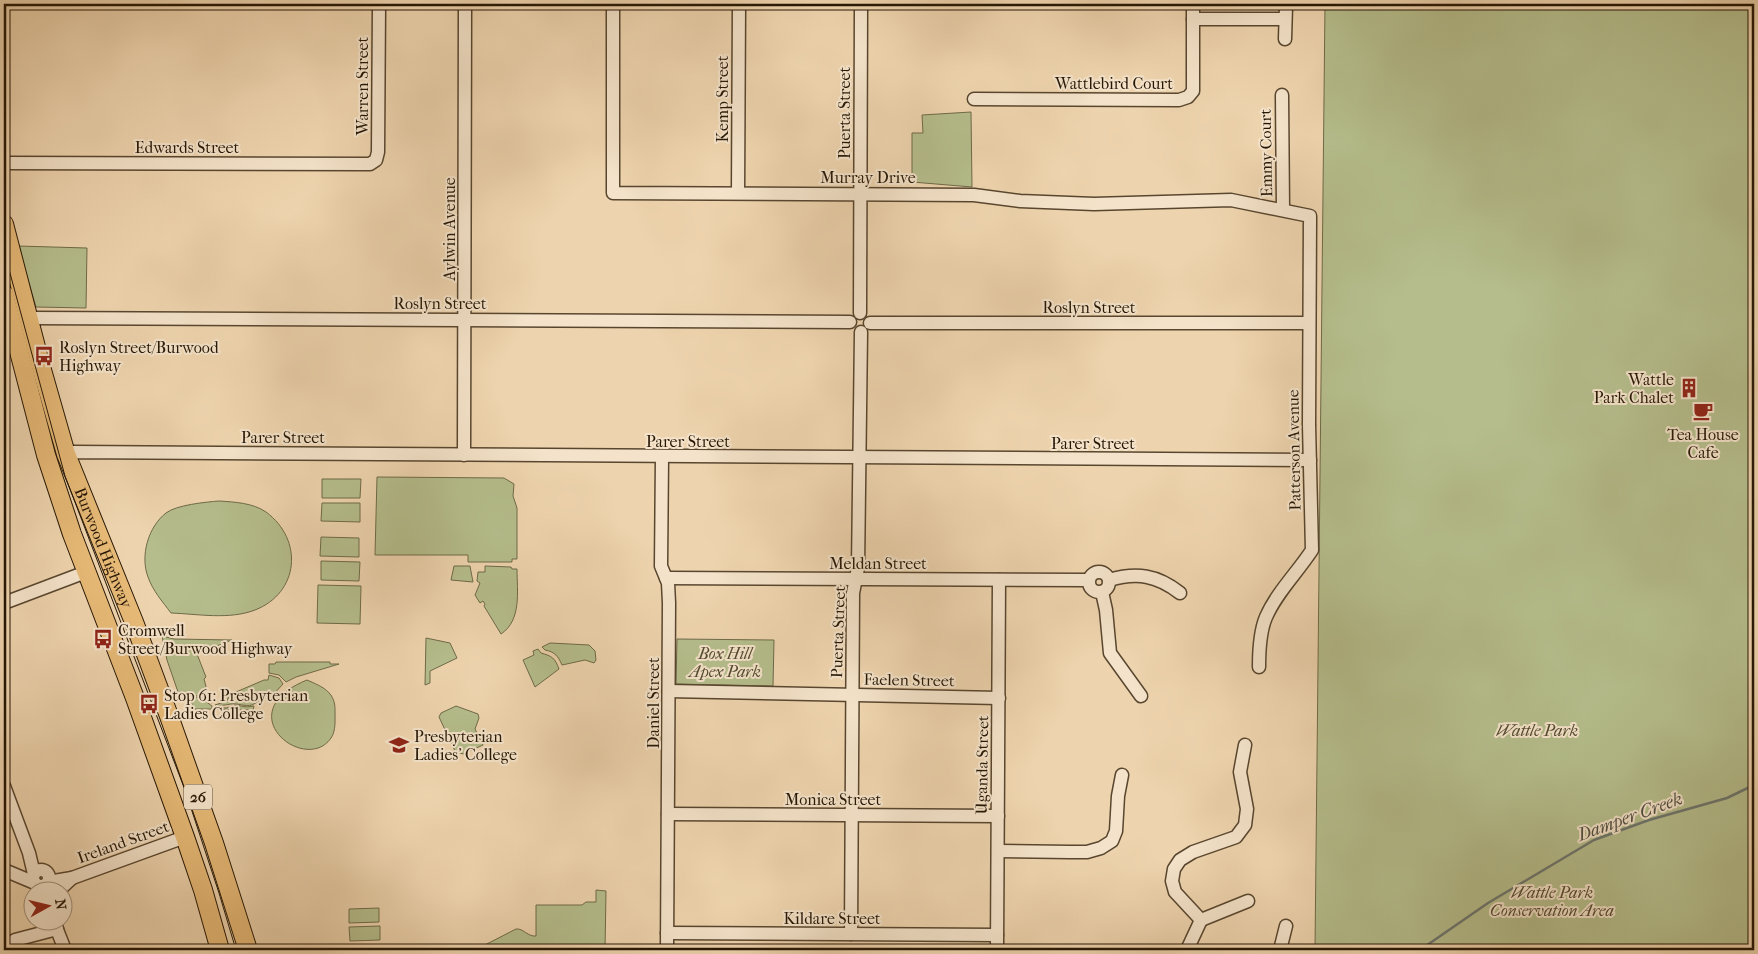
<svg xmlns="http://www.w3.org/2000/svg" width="1758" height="954" viewBox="0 0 1758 954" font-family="'IM FELL French Canon',serif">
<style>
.green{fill:#b5bd8c;stroke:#6e6a48}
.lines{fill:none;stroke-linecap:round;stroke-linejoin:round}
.stream{stroke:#6d766f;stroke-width:2.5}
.minor-casing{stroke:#58462f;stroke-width:15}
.highway-casing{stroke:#261705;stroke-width:20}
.minor{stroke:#f4e3ca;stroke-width:12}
.highway{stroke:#e7ba77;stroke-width:18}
.tram{stroke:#261705;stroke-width:1}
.labels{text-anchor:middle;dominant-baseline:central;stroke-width:4;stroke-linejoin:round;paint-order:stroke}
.shield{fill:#f4e3ca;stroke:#645440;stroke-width:1}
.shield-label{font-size:15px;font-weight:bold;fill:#261705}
.street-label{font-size:16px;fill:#261705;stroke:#f4e3ca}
.poi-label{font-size:16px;fill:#261705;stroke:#f4e3ca;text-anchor:start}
.park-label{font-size:16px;font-style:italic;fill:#51492e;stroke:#f4e3ca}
.water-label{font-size:18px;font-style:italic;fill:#504f43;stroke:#f4e3ca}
</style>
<rect width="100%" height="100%" fill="#eed4ae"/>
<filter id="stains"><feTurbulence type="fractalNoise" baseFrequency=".004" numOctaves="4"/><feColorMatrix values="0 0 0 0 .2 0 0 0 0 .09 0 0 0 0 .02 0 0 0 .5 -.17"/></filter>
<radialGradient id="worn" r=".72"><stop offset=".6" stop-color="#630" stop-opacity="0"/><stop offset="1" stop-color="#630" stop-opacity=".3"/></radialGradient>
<g class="green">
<path d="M1325 4H1754V950H1315Z"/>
<path d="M971 112 972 187 912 182V133H923L922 115Z"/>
<path d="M18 246 87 248 86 308 36 307Z"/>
<path d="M377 477 504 478 514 484 513 496 517 508V559H512V562H468V555H375Z"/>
<path d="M322 479H361L360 498H322Z"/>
<path d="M219 501C235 502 253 503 266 512 304 540 299 593 255 610 229 620 198 614 171 613 162 601 153 591 148 577 140 556 148 527 166 513 176 505 206 502 219 501Z"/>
<path d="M322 503H360V522L321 521Z"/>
<path d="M321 537 359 538V557L320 556Z"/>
<path d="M321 561 360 562 359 581 321 580Z"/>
<path d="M454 566H470L473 582 451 580Z"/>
<path d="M485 566 511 567 512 569H517C517 591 522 620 501 634L484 606 485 604 483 601 480 603 475 595 480 583 477 581 478 572H485Z"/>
<path d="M318 585 361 586 360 624 317 623Z"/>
<path d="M162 636 174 639 232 640 197 654 206 677 204 679 208 694 212 703 198 696 179 695 167 660Z"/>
<path d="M426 638 450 643 457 658 430 671V683L425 685Z"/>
<path d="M677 639 774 640 773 686 676 684Z"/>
<path d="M550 643 589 645 595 651 596 660 594 663 585 660 562 665C558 656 555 652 545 650L542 647Z"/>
<path d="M538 649 541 653C552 656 555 658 559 669L535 687 523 660 534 655 533 651Z"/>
<path d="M276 662H330V664H339L296 677 286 682 279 675 269 673V664H275Z"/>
<path d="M269 675 279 678 283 684 270 698 266 697C261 698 257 703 252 705 245 707 238 703 231 704 225 705 221 706 215 705L227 701 229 695 264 680H268Z"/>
<path d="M307 680C323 687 336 692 335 712 335 720 336 731 331 738 306 775 226 713 307 680Z"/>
<path d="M190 696 201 698 212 706V709H193Z"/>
<path d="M235 705 247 707 254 706 253 710 216 709 215 707 226 708Z"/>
<path d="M456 706 478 714 479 718 475 729 483 745 463 754 455 751 439 717 441 713Z"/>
<path d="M596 890 606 891 605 950H470L477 946 481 947 516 929C523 928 528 937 536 936V905H582L586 902H596Z"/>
<path d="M379 908V922L349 923V909Z"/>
<path d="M380 926V940L350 941 349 927Z"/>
</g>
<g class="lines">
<path class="stream" d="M1420 950 1488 903 1594 840 1649 820 1727 798 1754 785"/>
<defs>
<g id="minor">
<path d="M613 4V193L974 195 1020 201 1094 204 1231 200 1310 216 1309 425 1312 550C1297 573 1277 592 1266 617 1260 631 1259 653 1259 667"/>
<path d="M1193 19H1285"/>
<path d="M1285 39 1286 6"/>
<path d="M1282 95 1283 210"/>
<path d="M974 99 1179 100 1188 97 1193 91V4"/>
<path d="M4 163 370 164 376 160 378 152 379 4"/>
<path d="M738 193 739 4"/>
<path d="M860 313 861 4"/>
<path d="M29 318 850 322"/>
<path d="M870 323H1309"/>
<path d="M66 454 73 452 1310 460"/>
<path d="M464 455 465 4"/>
<path d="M662 457 661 566 668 583 669 603 667 950"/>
<circle cx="1099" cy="582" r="10"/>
<path d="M666 578 1088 580"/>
<path d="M1109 580C1137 572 1157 575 1180 593"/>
<path d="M1102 592 1106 610 1110 653 1141 696"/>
<path d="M4 603 86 572"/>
<path d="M669 691 999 698"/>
<path d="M4 786 29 853 34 874"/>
<path d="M668 814 998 816"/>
<path d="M998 851 1070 852H1087L1101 848 1112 841 1116 831 1118 796 1122 775"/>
<circle cx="41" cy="878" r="8"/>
<path d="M4 870 35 883"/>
<path d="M48 882 72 878 185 837"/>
<path d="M57 892 72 878"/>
<path d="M1201 920 1248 901"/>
<path d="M54 922 65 950"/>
<path d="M667 933 997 935"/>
<path d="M851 934 853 593 858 568 861 332"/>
<path d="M7 950 15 940 57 929"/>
<path d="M997 950 999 580"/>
<path d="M1187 950 1201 920 1175 892 1172 881 1174 869 1180 860 1193 852 1236 837 1245 825 1247 809 1240 772 1245 745"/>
<path d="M1280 950 1286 926"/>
</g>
<g id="highway">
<path id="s1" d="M4 224 42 370 66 454 134 622 169 716 214 843 248 950"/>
<path d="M4 294 46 455 72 534 135 698 185 837 203 890 220 950"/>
</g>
</defs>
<use href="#minor" class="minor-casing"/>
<use href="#highway" class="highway-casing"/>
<use href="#minor" class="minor"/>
<use href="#highway" class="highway"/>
<path class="tram" d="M4 251 65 476 185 790 219 893 236 950"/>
</g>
<defs>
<symbol id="bus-bare" viewBox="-9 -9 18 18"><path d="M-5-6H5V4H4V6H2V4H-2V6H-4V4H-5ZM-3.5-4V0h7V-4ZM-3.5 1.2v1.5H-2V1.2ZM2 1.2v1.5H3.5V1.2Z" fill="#8f2418" stroke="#f4e3ca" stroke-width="2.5" paint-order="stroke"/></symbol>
<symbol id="building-bare" viewBox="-9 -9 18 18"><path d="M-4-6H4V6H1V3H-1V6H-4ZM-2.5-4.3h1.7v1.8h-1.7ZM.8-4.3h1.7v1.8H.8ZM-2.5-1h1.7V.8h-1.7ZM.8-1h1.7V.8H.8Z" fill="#8f2418" stroke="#f4e3ca" stroke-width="2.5" paint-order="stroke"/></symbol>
<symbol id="cafe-bare" viewBox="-9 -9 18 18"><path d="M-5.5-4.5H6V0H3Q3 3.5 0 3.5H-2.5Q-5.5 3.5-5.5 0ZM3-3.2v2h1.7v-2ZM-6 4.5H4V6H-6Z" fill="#8f2418" stroke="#f4e3ca" stroke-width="2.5" paint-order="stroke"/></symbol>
<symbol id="school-bare" viewBox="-9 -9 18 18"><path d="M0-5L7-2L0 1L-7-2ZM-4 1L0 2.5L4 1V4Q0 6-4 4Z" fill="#8f2418" stroke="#f4e3ca" stroke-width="2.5" paint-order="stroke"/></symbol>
</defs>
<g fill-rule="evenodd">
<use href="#bus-bare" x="30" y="342" width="28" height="28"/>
<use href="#building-bare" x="1675" y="374" width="28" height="28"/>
<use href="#cafe-bare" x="1689" y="397" width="28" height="28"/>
<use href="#bus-bare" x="89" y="625" width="28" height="28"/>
<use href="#bus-bare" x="135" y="690" width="28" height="28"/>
<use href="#school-bare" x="385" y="731" width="28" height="28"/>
</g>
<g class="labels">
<rect class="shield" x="184" y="784.5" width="28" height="25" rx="4"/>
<g class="shield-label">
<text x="198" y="797">26</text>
</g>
<g class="street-label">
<text x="1114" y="83">Wattlebird Court</text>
<text transform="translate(362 86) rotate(-90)">Warren Street</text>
<text transform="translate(722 99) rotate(-90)">Kemp Street</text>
<text transform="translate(844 113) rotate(-90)">Puerta Street</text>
<text x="187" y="147">Edwards Street</text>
<text transform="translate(1266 153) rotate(-91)">Emmy Court</text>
<text x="868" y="177">Murray Drive</text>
<text transform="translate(449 229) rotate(-90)">Aylwin Avenue</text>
<text x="440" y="303">Roslyn Street</text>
<text x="1089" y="307">Roslyn Street</text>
<text x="283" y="437">Parer Street</text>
<text x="688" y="441">Parer Street</text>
<text x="1093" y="443">Parer Street</text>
<text transform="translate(1294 450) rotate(-91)">Patterson Avenue</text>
<text stroke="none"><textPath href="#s1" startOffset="339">Burwood Highway</textPath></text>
<text x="878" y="563">Meldan Street</text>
<text transform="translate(838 632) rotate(-88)">Puerta Street</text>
<text transform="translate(909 680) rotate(1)">Faelen Street</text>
<text transform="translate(653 703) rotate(-90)">Daniel Street</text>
<text transform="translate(982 765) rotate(-89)">Uganda Street</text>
<text x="833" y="799">Monica Street</text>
<text transform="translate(123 842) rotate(-20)">Ireland Street</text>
<text x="832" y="918">Kildare Street</text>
</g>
<g class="poi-label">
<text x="59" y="347">Roslyn Street/Burwood<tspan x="59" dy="18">Highway</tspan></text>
<text x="1674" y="379" text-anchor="end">Wattle<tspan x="1674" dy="18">Park Chalet</tspan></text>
<text x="1703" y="434" text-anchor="middle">Tea House<tspan x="1703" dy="18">Cafe</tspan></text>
<text x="118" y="630">Cromwell<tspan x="118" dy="18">Street/Burwood Highway</tspan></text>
<text x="164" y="695">Stop 61: Presbyterian<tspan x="164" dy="18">Ladies College</tspan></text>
<text x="414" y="736">Presbyterian<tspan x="414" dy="18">Ladies' College</tspan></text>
</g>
<g class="park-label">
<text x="725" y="653">Box Hill<tspan x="725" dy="18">Apex Park</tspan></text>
<text x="1537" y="730">Wattle Park</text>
<text x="1552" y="892">Wattle Park<tspan x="1552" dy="18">Conservation Area</tspan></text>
</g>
<g class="water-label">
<text transform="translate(1630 817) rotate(-20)">Damper Creek</text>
</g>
</g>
<rect width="1758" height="954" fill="none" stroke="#eed4ae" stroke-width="20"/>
<rect x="5" y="5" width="1748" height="944" fill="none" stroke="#261705" stroke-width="2.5"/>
<rect x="10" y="10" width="1738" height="934" fill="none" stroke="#261705"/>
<g transform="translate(48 906) rotate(82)"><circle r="24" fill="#f4e3ca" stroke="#a2917b"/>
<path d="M0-4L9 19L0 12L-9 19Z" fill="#8f2418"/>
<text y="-8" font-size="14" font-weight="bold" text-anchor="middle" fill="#261705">N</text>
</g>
<rect width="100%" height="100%" filter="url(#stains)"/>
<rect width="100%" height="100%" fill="url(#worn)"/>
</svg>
